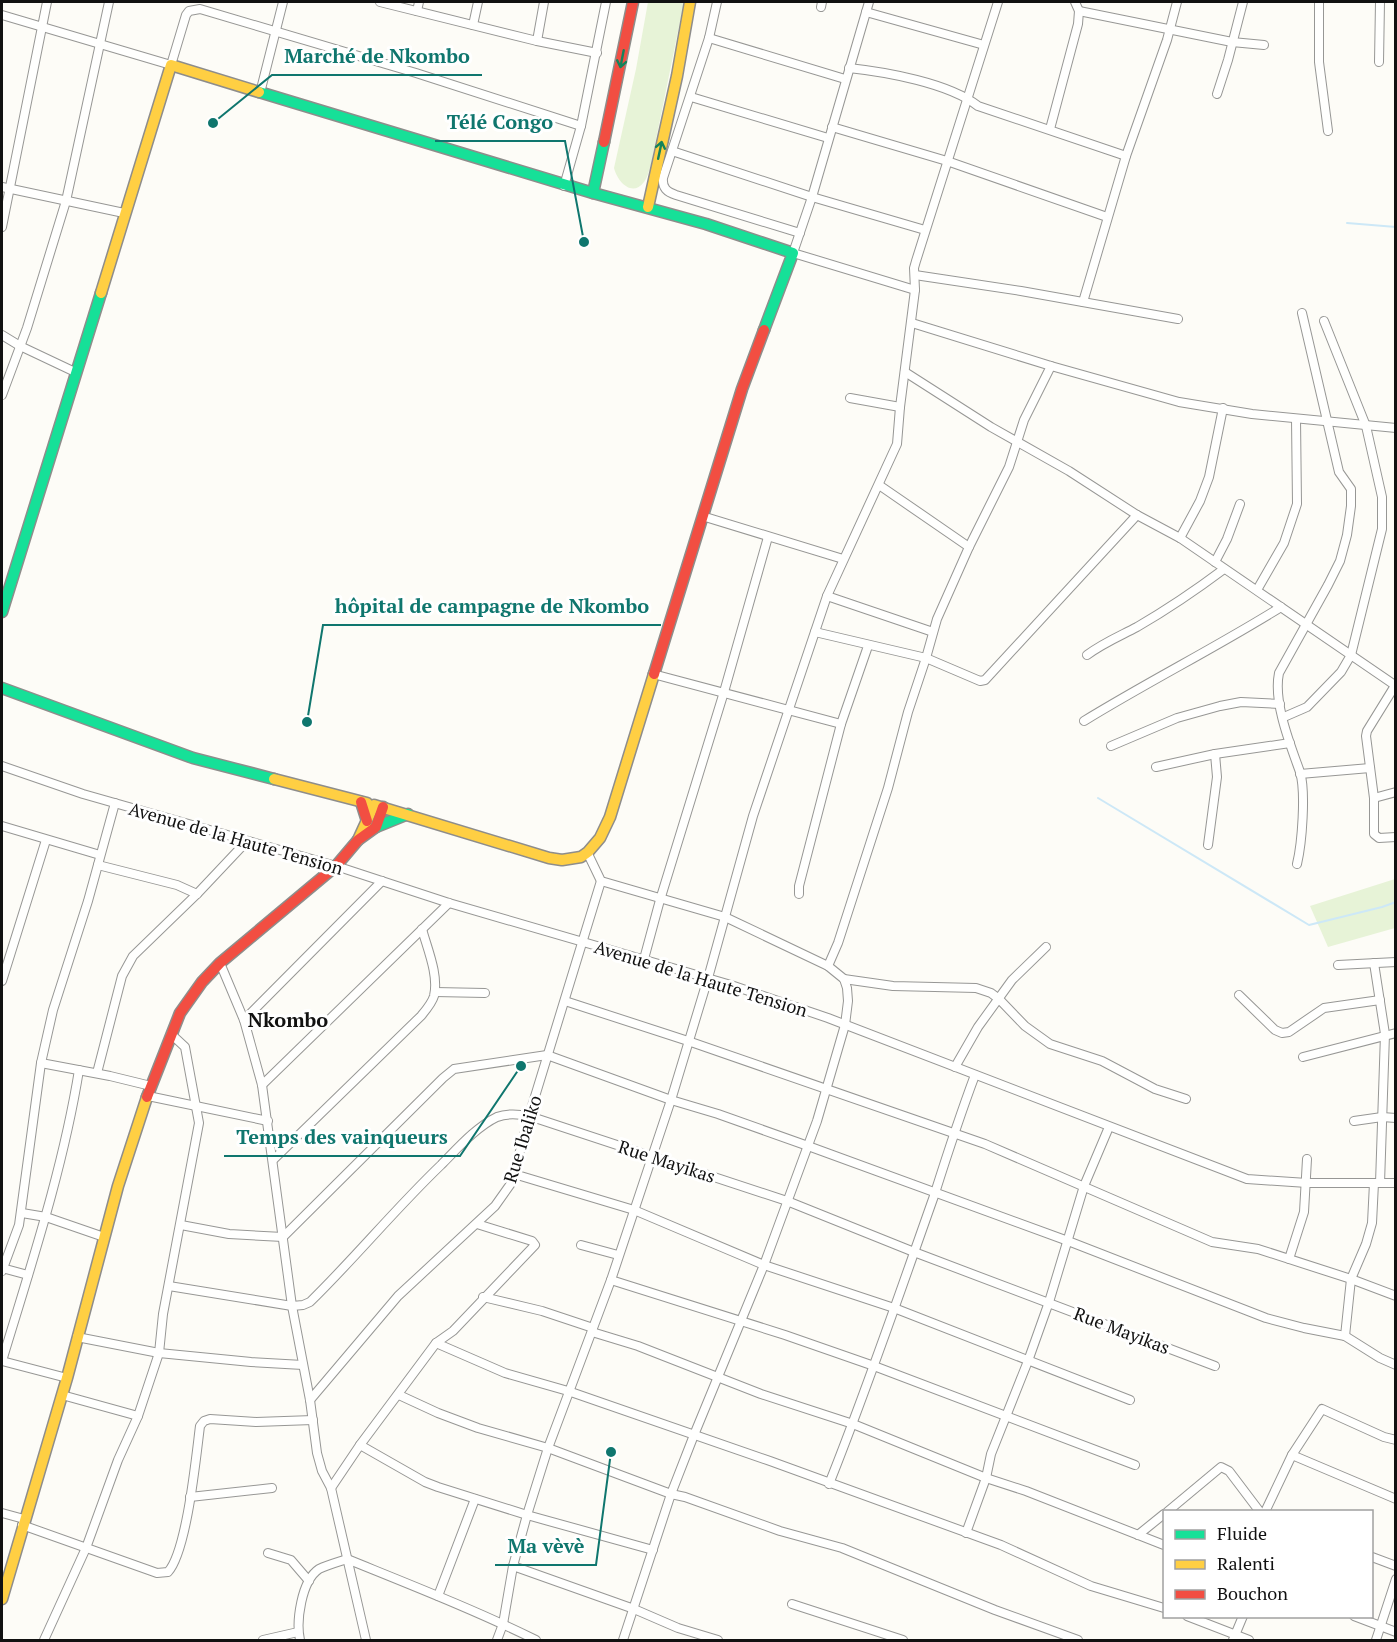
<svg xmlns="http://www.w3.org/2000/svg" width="1397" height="1642" viewBox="0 0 1397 1642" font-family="'PT Serif',serif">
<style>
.green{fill:#e7f3d7}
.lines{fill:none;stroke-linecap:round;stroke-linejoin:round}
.stream{stroke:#cde8f7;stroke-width:2}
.street-casing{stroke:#979795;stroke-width:10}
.fast-casing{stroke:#8e8d8b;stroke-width:13}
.slow-casing{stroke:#8e8d8b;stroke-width:13}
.jam-casing{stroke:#8e8d8b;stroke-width:13}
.street{stroke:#fffffe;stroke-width:8}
.fast{stroke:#16e098;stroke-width:10}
.slow{stroke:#ffcf43;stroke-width:10}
.jam{stroke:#f24e42;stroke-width:10}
.oneway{stroke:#14835b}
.labels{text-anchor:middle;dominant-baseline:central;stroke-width:6;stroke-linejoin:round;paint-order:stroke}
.street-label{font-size:18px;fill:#111;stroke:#fff}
.neighbourhood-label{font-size:20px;font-weight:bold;fill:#111;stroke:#fff}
.leader{fill:none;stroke:#0f766e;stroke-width:2}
.callout-dot{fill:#0f766e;stroke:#fff;stroke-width:2}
.callout-label{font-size:20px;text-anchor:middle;font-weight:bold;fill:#0f766e;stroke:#fff;stroke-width:6;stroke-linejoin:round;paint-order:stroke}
</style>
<rect width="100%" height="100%" fill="#fdfcf7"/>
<g class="green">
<path d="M648 2H684L651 164C649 170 648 177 644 182 632 198 617 181 614 168L636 69Z"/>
<path d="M1395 879V928L1328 947 1310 906Z"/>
</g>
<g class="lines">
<g class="stream">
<path d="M1347 223 1396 227"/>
<path d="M1098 798 1309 925 1382 907 1396 902"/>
</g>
<defs>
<g id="street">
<path d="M380 2 537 41 597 53"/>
<path d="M717 2 709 38 663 178C662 188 667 192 676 195L800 233"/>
<path d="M869 2 812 197 793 253 915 290"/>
<path d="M1319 2V62L1328 131"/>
<path d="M821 7 822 2"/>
<path d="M417 11 419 2"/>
<path d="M1079 11 1232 42 1264 45"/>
<path d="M866 12 984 45"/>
<path d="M2 15 171 65 186 15 189 11 200 9 416 73 581 126"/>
<path d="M473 25 478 2"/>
<path d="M709 38 845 79"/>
<path d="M537 41 544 2"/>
<path d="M1379 62 1380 2"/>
<path d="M849 68C886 72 949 83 978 106L1126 156"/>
<path d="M260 93 283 2"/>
<path d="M1217 94 1228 60 1243 2"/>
<path d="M691 97 828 138"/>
<path d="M832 127 947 161 1107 217"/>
<path d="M1050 129 1078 24 1079 11 1075 2"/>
<path d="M672 151 812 197 925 230"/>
<path d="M564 186 581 126 606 2"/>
<path d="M2 187 124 213"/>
<path d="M2 227 47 2"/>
<path d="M915 275 1021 291 1178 319"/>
<path d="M1083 302 1126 156 1167 40 1177 2"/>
<path d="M912 323 1051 366 1179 402 1252 414 1396 428"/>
<path d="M2 335 20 346 75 372"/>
<path d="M905 372 991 427 1069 471 1137 515 1180 538 1396 686"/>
<path d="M2 395 27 328 66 201 109 2"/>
<path d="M850 398 900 407"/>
<path d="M879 485 969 547"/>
<path d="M702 516 843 559"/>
<path d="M1180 538 1200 501 1209 477 1223 408"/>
<path d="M1215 562 1227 539 1240 504"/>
<path d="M1257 590 1284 543 1297 504 1296 419"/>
<path d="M827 596 933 632"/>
<path d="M815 632 926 658 980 681 985 680 1137 515"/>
<path d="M1087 655C1103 643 1120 636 1137 627 1168 609 1196 590 1224 569"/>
<path d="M653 674 841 724"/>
<path d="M1396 684 1367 731 1366 736 1374 798V834L1379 838 1396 837"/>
<path d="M1284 717 1307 707 1341 672 1351 655 1382 529V497L1366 426 1324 321"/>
<path d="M1084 721C1149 681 1217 647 1281 607"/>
<path d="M1111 746 1177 718 1220 706 1241 702 1280 704"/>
<path d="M2 766 83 794 336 866 449 903 731 985 828 1018 1247 1179 1307 1183H1396"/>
<path d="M1156 767 1215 754 1290 743"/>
<path d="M1300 774 1370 768"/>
<path d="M1374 798 1396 792"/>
<path d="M2 826 100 855"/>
<path d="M1208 845 1217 777 1215 754"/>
<path d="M588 854 601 881 725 917 828 966 844 979 847 988 848 1001 845 1025 817 1121 764 1265 694 1435 671 1494 623 1640"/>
<path d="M1297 864C1302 843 1306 792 1300 772 1290 744 1273 702 1279 673L1328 585 1340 561 1347 535 1351 506V489L1339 472 1302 313"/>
<path d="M98 865 177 885 197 894"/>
<path d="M799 894V886L841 724 868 646"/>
<path d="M644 959 660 900 724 692 768 537"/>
<path d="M220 963 244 1020 262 1085 292 1306 310 1400 317 1453 322 1471 331 1488 366 1640"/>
<path d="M1374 963 1385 1034 1380 1183"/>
<path d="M1338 965 1396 962"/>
<path d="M828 966 838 943 888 788 908 712 926 658 937 619 969 547 1009 467 1024 420 1051 366"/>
<path d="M844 979 893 986 976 988 991 993 999 999 1025 1026 1050 1044 1102 1061 1155 1089 1186 1099"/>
<path d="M2 981 46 840"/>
<path d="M435 992 485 993"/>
<path d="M1239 995 1275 1030 1282 1033 1289 1032 1324 1008 1380 1000"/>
<path d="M565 1001 688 1041 985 1144 1212 1242 1258 1249 1351 1279 1396 1296"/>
<path d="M244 1020 382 881"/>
<path d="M1303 1057 1396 1033"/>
<path d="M41 1063 110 1076 151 1086"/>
<path d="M955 1067 978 1027 1012 980 1046 947"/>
<path d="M97 1073 122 976 133 956 197 894 247 841"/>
<path d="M262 1085 449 903"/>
<path d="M148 1096 268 1121"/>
<path d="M1354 1121 1382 1117 1396 1118"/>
<path d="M273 1160 421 1016C426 1010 432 1003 434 996 439 975 427 948 422 929"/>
<path d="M514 1174 634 1210 764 1265 894 1308 1130 1400"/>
<path d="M22 1213 46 1217 104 1237"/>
<path d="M181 1225 229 1234 283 1237 443 1078 454 1069 547 1055 671 1100 718 1114 808 1146 1068 1241 1266 1318 1304 1328 1345 1336 1380 1358 1396 1365"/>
<path d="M581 1245 618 1255"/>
<path d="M1289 1259 1304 1212 1307 1159"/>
<path d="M2 1268 28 1275"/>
<path d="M2 1271 19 1225 41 1063 53 1010 88 901 115 803"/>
<path d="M611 1280 785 1335 874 1366 1135 1465"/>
<path d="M169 1286 292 1306 303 1305 310 1302C355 1258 395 1209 441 1165 457 1149 476 1127 497 1117 507 1113 518 1114 529 1116L787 1201 914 1252 1215 1366"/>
<path d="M483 1297 542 1311 593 1328"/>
<path d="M592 1332 638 1346 761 1394 853 1424 986 1478 1026 1491 1164 1545"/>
<path d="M1345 1336 1351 1279 1366 1244 1372 1223 1374 1183"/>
<path d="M77 1337 159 1353 251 1362 303 1365"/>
<path d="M436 1343 505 1373 568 1391 770 1461 1001 1545 1091 1586 1164 1608"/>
<path d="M2 1361C31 1265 63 1169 79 1070"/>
<path d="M2 1361 67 1378"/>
<path d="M62 1395 138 1416"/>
<path d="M399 1395 438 1413 478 1428 548 1448 671 1494 685 1497 780 1531 842 1548 995 1610 1078 1640"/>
<path d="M310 1400 398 1296 495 1206 512 1182 529 1116 601 881"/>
<path d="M360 1445 425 1482 438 1487 527 1515 653 1550"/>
<path d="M1292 1455 1396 1499"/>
<path d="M829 1484C867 1389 900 1292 934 1196 947 1155 960 1115 975 1075"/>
<path d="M331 1488 360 1445 436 1343 453 1331 535 1245 532 1241 477 1224"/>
<path d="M190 1497 272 1488"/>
<path d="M1167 1512 1221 1467 1229 1471 1260 1512"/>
<path d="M1265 1512 1292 1455 1322 1409 1384 1437 1396 1440"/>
<path d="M2 1513 24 1519"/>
<path d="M22 1525 157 1573 168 1572C187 1551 196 1457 200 1426L204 1421 210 1419 256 1422 313 1420"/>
<path d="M966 1533 986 1478 991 1454 1028 1361 1049 1302 1084 1186 1109 1127"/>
<path d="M1138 1535 1164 1514"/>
<path d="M268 1553 291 1560 309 1581"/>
<path d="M1372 1557 1396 1566"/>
<path d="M513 1566 634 1609 678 1628 718 1640"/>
<path d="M438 1596 475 1499"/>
<path d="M792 1604 903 1640"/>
<path d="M1187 1616 1249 1640"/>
<path d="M1354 1616 1396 1632"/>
<path d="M44 1640 86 1548 118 1460 138 1416 159 1353 163 1314 199 1123 185 1047 171 1034"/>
<path d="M263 1640 298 1632"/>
<path d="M300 1640C296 1622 301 1581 319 1569 327 1565 338 1562 347 1559 411 1585 475 1610 536 1640"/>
<path d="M497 1640 503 1624 513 1566 527 1515 548 1448 611 1280 671 1100 708 978 753 816 827 596 897 444 900 407 915 290 914 268 916 261 998 2"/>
<path d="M1233 1640 1243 1616"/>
<path d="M1376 1640 1396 1579"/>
</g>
<g id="fast">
<path d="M259 92 593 193"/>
<path d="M604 142 593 193 706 224 793 253 764 330"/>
<path d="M2 612 101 293"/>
<path d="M2 688 193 758 274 779"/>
<path d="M376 827 408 814"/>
</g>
<g id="slow">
<path d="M648 207 677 76 690 2"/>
<path d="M101 293 171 65 259 92"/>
<path d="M274 779 367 803"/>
<path d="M358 840 374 805 549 858 562 860 581 857 588 852 600 838 610 817 654 674"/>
<path d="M2 1599 67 1378 118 1186 147 1097"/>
</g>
<g id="jam">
<path d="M604 142 633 2"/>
<path d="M654 674 742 389 764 330"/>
<path d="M361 802 367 821"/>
<path d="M147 1097 180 1013 202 982 220 963 336 866 358 840 376 827 383 807"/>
</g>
</defs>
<use href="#street" class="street-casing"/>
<use href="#fast" class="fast-casing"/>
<use href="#slow" class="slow-casing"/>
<use href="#jam" class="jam-casing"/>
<use href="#street" class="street"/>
<use href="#fast" class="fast"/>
<use href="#slow" class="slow"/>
<use href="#jam" class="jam"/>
</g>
<defs><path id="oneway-shaft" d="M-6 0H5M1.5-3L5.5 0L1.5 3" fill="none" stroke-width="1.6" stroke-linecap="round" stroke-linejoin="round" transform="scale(1.5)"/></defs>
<g class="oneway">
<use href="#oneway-shaft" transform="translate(622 59) rotate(101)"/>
<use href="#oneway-shaft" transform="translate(660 150) rotate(-78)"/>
</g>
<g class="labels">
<g class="street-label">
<text transform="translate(236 838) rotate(16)">Avenue de la Haute Tension</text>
<text transform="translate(701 978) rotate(17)">Avenue de la Haute Tension</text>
<text transform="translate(522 1139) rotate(-73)">Rue Ibaliko</text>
<text transform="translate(667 1161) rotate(18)">Rue Mayikas</text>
<text transform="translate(1122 1330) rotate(21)">Rue Mayikas</text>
</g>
<g class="neighbourhood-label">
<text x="288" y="1019">Nkombo</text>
</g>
</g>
<path class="leader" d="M213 123L272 75H482M584 242L565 141H435M307 722L323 625H661M521 1066L460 1156H224M611 1452L596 1565H495"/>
<g class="callout-dot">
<circle cx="213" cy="123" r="6"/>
<circle cx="584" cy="242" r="6"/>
<circle cx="307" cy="722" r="6"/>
<circle cx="521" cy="1066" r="6"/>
<circle cx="611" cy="1452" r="6"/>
</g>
<g class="callout-label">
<text x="377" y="63">Marché de Nkombo</text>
<text x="500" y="129">Télé Congo</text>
<text x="492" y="613">hôpital de campagne de Nkombo</text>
<text x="342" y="1144">Temps des vainqueurs</text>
<text x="546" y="1553">Ma vèvè</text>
</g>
<rect width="1397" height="1642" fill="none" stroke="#111111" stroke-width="6"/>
<rect x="1163" y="1510" width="210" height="108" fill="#ffffff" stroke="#a0a0a0" stroke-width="1.5"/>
<rect x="1175" y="1530" width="30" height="9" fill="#16e098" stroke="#a0a0a0" stroke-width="1.5"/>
<text x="1217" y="1540" font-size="18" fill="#111111">Fluide</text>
<rect x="1175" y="1560" width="30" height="9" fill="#ffcf43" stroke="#a0a0a0" stroke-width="1.5"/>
<text x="1217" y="1570" font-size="18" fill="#111111">Ralenti</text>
<rect x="1175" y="1590" width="30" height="9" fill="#f24e42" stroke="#a0a0a0" stroke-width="1.5"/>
<text x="1217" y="1600" font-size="18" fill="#111111">Bouchon</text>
</svg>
